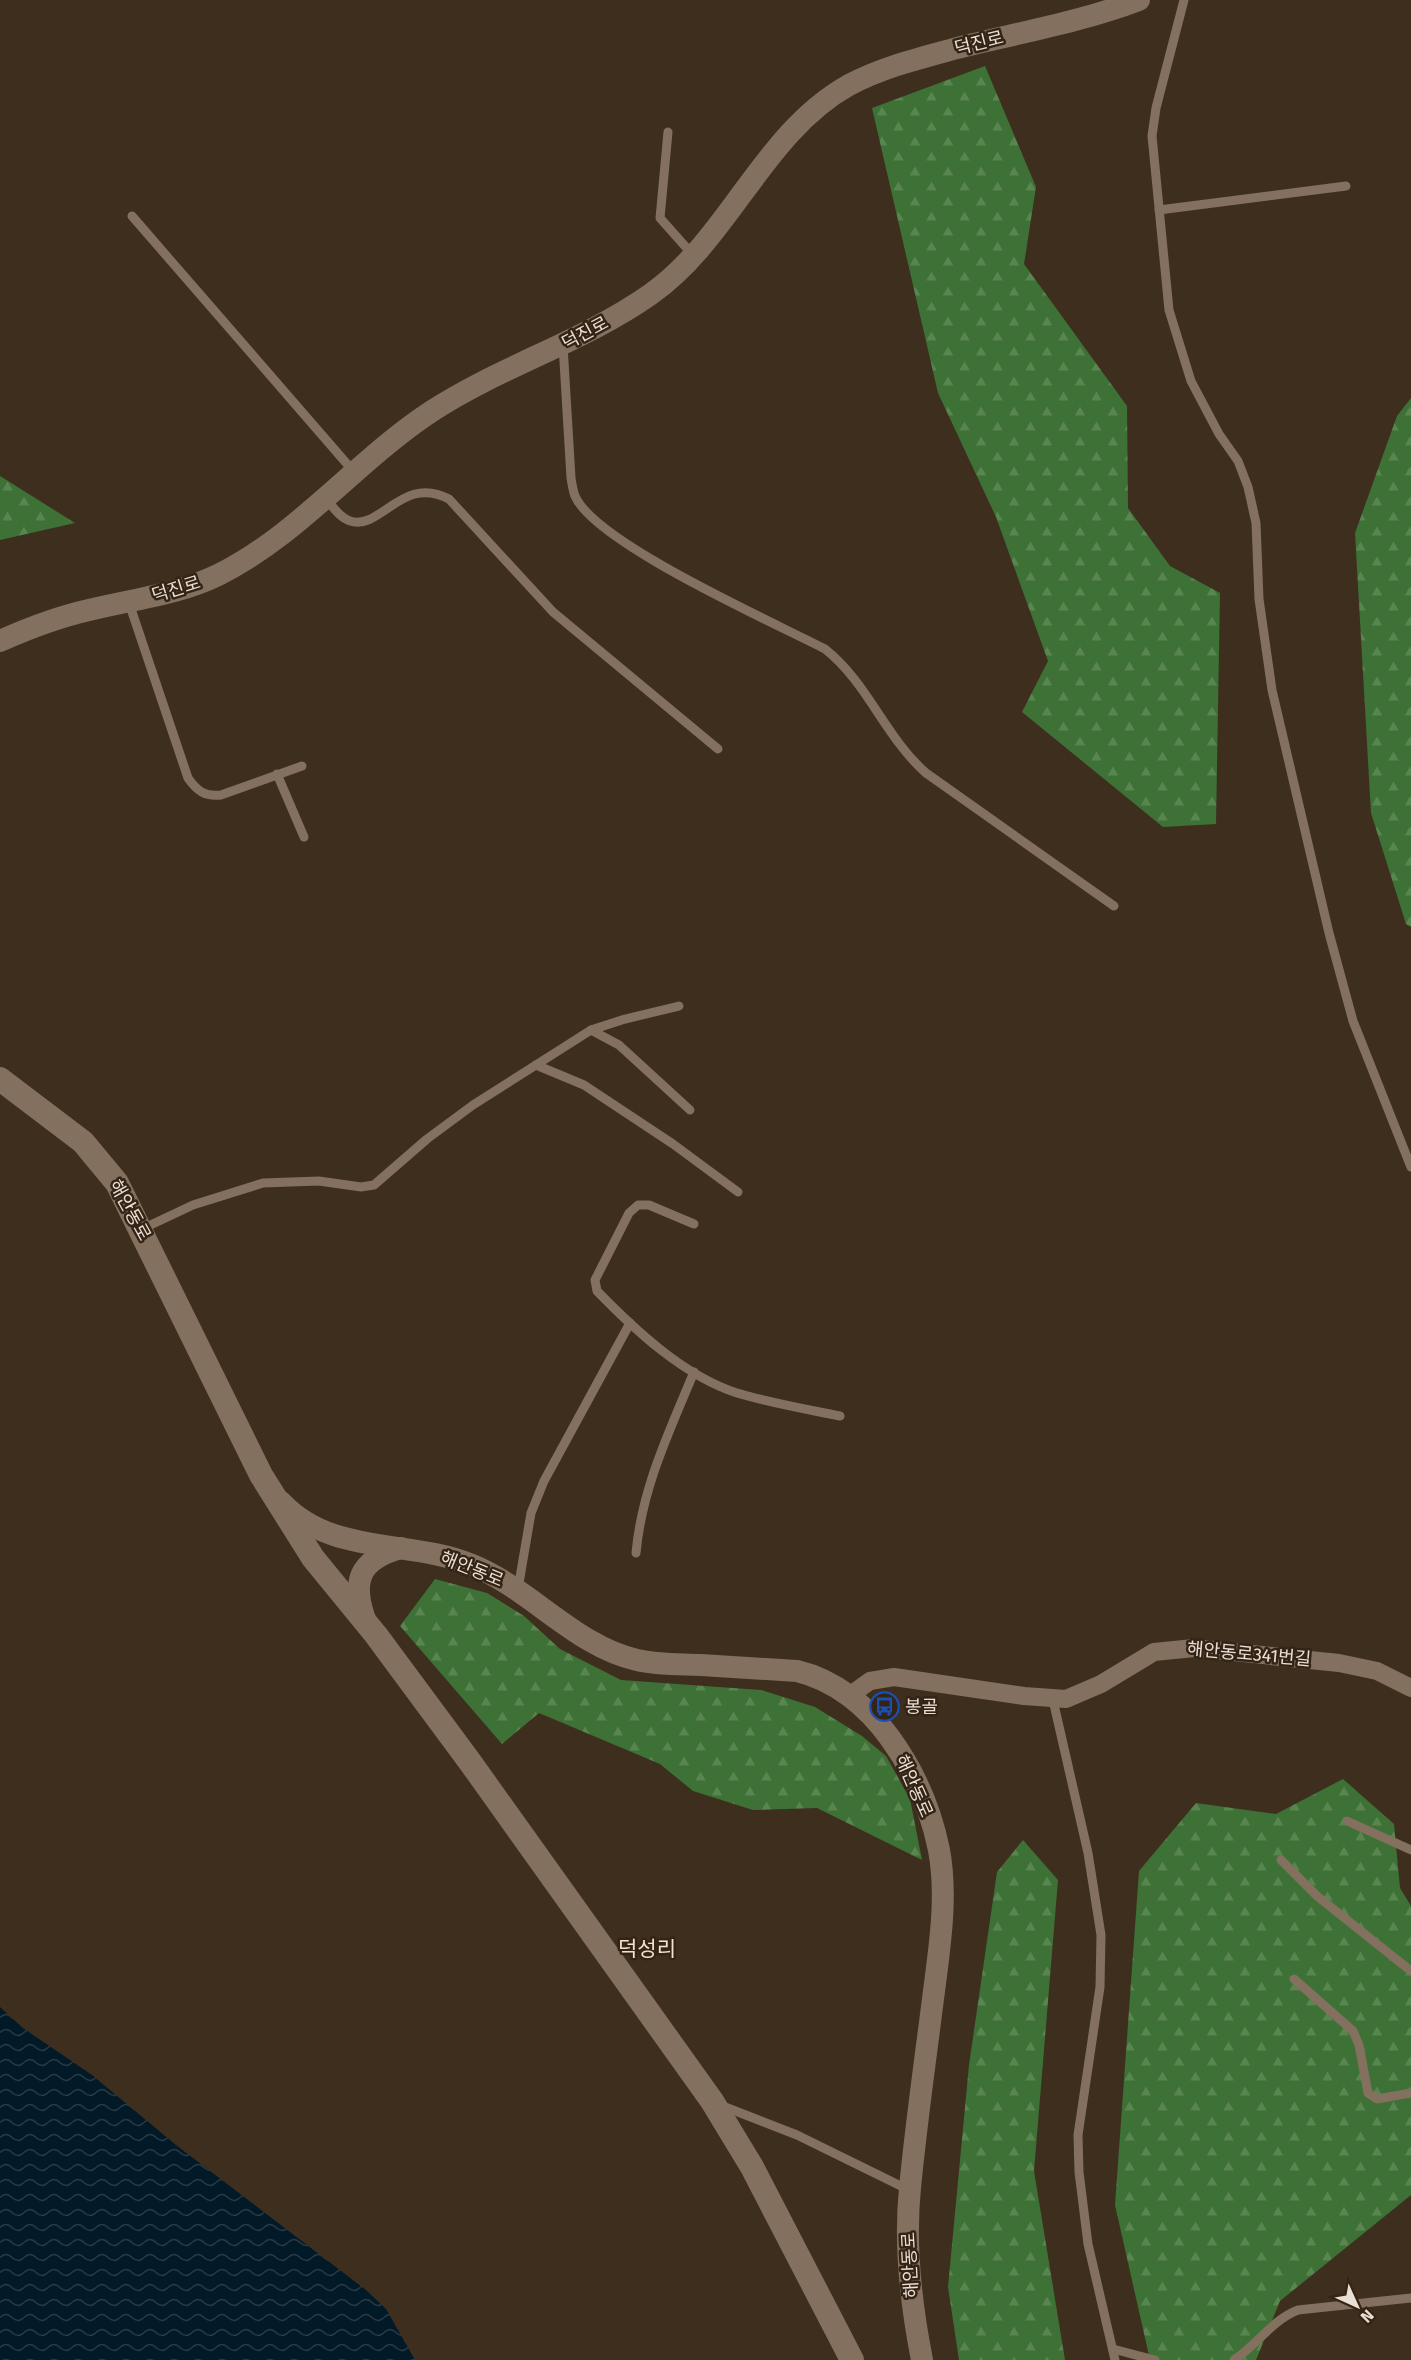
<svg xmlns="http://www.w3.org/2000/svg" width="1411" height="2360" viewBox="0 0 1411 2360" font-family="'Fira Sans','Noto Sans KR',sans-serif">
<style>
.forest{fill:url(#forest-firs)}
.water{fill:url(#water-waves)}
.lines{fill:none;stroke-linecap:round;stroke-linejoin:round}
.service{stroke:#83705e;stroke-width:9}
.minor{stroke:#83705e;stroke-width:18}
.tertiary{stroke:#83705e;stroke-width:22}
.secondary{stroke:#83705e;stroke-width:24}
.labels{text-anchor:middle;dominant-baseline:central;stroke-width:5;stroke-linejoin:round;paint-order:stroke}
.street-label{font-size:18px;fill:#eadfd5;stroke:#342415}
.poi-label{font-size:18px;fill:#eadfd5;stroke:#342415;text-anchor:start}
.quarter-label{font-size:21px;fill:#f5e0cc;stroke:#342415}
</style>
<defs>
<pattern id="forest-firs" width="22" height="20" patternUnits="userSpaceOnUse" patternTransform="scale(1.5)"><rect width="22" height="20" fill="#3d7135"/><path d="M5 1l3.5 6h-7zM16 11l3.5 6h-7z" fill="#598551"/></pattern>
<pattern id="water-waves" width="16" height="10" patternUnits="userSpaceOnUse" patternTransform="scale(1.5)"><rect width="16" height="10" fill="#021928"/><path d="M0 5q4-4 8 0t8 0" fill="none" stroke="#273a46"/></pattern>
</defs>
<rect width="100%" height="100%" fill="#3e2e1e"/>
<g class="forest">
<path d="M985 66 1036 187 1024 264 1127 406 1128 508 1170 566 1220 593 1216 824 1163 827 1022 712 1048 661 996 517 938 393 872 108Z"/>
<path d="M1411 398V927L1406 924 1371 813 1355 533 1397 416Z"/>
<path d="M0 476 75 523 0 540Z"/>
<path d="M435 1579 487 1593 524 1616 560 1649 621 1680 761 1690 815 1707 862 1736 886 1756 910 1799 922 1860 817 1808 753 1810 693 1791 660 1764 539 1713 502 1744 400 1626Z"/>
<path d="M1343 1779 1394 1824 1400 1888 1411 1906V2195L1280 2301 1256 2360H1150L1115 2205 1139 1871 1196 1803 1276 1814Z"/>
<path d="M1023 1840 1058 1880 1034 2171 1065 2360H959L948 2287 969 2065 997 1872Z"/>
</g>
<path class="water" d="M0 2007 23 2028 92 2075 176 2145 366 2290 386 2309 415 2360H0Z"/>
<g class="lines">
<g class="service">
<path d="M1184 0 1156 108 1152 136 1169 310 1191 381 1219 434 1238 461 1248 487 1256 523 1259 599 1272 690 1329 933 1353 1021 1411 1167"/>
<path d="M668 132 660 218 692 254"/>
<path d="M1159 210 1346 186"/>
<path d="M132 216 354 472"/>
<path d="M563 345 571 478C572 484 573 491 575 496 595 543 773 622 825 649 868 683 885 737 926 773L1114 906"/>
<path d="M326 499C333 507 340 518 350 521 381 531 402 474 449 499L553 612 718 749"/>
<path d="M129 603 188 778C197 791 205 797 221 795L302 766"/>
<path d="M277 774 304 837"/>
<path d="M591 1030 619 1045 690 1110"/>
<path d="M536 1065 584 1085 673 1144 738 1192"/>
<path d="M694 1224 649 1205H638L629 1213 595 1280 597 1291C635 1330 684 1376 737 1393 770 1403 806 1409 840 1416"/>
<path d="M142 1229 193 1205 263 1183 319 1181 361 1187 374 1185 427 1139 473 1105 591 1030 625 1019 679 1006"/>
<path d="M636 1553C642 1488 669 1432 694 1372"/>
<path d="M518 1589 531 1513 544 1481 630 1323"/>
<path d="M1053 1700 1088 1853 1101 1935 1100 1987 1078 2135 1079 2172 1088 2244 1115 2360"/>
<path d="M1347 1821 1411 1850"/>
<path d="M1281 1860 1317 1896 1411 1971"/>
<path d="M1294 1979 1353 2031 1359 2045 1368 2093 1377 2099 1411 2093"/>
<path d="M720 2105 797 2135 909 2190"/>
<path d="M1113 2349 1155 2360"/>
<path d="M1234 2360C1257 2345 1272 2320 1298 2310L1411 2298"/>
</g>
<path class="minor" d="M849 1696 870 1681 894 1677 1024 1696 1066 1699 1101 1684 1154 1652 1194 1648 1339 1663 1377 1671 1411 1688"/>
<g class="tertiary">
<path d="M0 641C29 628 58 617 89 610 133 599 177 595 218 575 299 535 357 460 432 411 501 366 583 342 651 294 730 238 763 133 849 85 883 67 920 58 957 48 1018 33 1081 22 1139 0"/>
<path d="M281 1502C331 1556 409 1539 472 1565 531 1589 575 1646 637 1660 658 1665 680 1664 701 1665 733 1667 765 1669 797 1671 835 1680 867 1706 890 1738 914 1771 931 1810 939 1850 948 1898 939 1951 933 1999 925 2062 916 2125 910 2188 904 2246 911 2304 922 2360"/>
<path d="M366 1622C351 1582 358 1560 401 1548"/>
</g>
<path class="secondary" d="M0 1079 83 1142 117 1183 261 1475 313 1558 376 1635 470 1762 712 2101 752 2167 852 2360"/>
</g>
<defs>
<symbol id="bus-ring" viewBox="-11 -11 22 22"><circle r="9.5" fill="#342415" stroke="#1a4fb4" stroke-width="1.5"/><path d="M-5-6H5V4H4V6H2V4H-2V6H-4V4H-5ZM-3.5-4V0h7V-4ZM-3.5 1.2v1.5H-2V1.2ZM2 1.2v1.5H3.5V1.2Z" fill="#1a4fb4"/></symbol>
</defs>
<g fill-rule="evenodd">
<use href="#bus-ring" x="868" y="1690" width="33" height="33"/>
</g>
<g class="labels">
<g class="street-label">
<text transform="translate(979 43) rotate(-14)">덕진로</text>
<text transform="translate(585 333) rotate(-28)">덕진로</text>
<text transform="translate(176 589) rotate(-17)">덕진로</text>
<text transform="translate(130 1210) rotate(61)">해안동로</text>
<text transform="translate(472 1569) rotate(22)">해안동로</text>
<text transform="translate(1249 1654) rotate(5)">해안동로341번길</text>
<text transform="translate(914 1786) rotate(66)">해안동로</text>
<text transform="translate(910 2265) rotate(-93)">해안동로</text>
</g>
<g class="poi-label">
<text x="905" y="1707">봉골</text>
</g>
<g class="quarter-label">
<text x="647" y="1949">덕성리</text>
</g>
</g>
<g transform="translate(1357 2306) rotate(135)" stroke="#342415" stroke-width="4.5" paint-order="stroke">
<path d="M0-4.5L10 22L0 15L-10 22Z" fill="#eadfd5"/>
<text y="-9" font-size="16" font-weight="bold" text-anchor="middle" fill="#eadfd5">N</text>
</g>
</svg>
